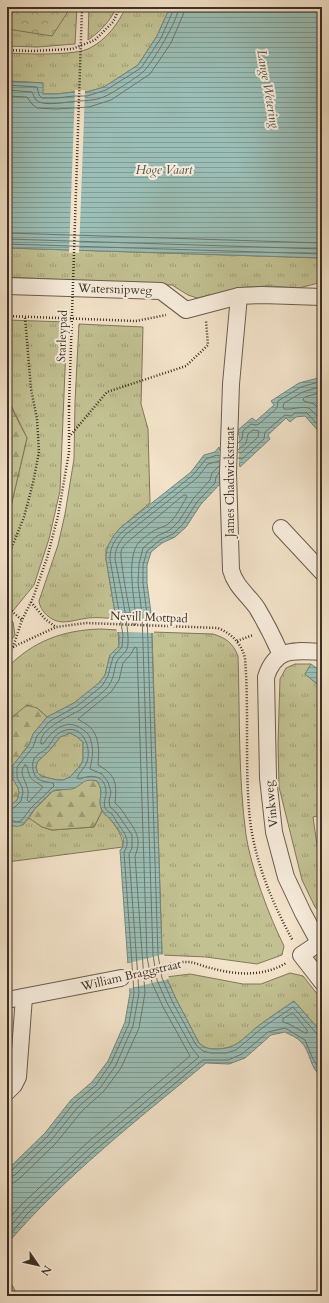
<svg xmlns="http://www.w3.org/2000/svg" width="329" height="1303" viewBox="0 0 329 1303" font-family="Cardo,serif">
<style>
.grass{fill:url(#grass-tufts);stroke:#7f785a}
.forest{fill:url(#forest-firs);stroke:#7f785a}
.park{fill:url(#park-crowns);stroke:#7f785a}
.water{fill:url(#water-rules);stroke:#75857b;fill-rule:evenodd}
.pier{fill:#f3e3ca}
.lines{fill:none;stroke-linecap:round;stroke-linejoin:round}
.shore{stroke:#6c776c;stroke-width:1}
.minor-casing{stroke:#6a5d4d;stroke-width:18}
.path{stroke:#3c3023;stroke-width:2.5;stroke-dasharray:1 2;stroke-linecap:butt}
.minor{stroke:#f7eddd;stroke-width:16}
.path-bridge{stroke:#3c3023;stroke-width:2.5;stroke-dasharray:1 2;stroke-linecap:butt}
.labels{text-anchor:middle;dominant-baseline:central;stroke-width:4;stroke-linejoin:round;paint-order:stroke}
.street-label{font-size:12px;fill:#3c3023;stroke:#f7eddd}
.water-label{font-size:13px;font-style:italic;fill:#545448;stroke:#f7eddd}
</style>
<defs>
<pattern id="grass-tufts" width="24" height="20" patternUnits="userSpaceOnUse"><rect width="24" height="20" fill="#c2c192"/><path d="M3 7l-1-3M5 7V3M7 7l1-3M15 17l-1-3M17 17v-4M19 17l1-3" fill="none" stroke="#9f9d77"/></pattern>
<pattern id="forest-firs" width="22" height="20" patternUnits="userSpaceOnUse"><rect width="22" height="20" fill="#c2c192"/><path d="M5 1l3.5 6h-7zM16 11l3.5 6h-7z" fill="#9f9d77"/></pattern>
<pattern id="park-crowns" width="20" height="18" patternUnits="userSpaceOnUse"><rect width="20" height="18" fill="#c2c192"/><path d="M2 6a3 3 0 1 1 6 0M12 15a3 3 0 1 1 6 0" fill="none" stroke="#9f9d77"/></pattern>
<pattern id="water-rules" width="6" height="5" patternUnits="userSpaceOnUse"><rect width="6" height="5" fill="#9bbeb6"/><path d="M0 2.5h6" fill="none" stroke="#809b94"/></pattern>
</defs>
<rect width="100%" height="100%" fill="#f3e3ca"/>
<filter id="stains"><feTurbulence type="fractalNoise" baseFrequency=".005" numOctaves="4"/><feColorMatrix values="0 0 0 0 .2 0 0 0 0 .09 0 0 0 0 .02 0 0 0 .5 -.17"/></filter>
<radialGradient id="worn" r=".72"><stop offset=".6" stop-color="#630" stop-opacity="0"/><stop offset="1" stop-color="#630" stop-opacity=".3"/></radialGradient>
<g class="grass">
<path d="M45 7H77L75 44 37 47 7 46V24Z"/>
<path d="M89 7H117C110 21 101 31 88 40Z"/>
<path d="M126 7H170L157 36 138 65 104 87 87 92H73L57 94H42L43 83 7 81V53C25 54 76 56 90 48 107 39 118 24 126 7Z"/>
<path d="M7 248 322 258V282L299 288 269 286 248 287 197 298 188 295 172 285 7 277Z"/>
<path d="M7 320 67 322 60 491 49 539 34 585 8 617 13 622 15 635 7 645V523L27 438 11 405H7Z"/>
<path d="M79 324 143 327 141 404 148 429 150 503 119 529 106 549V559L116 619C107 618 97 617 88 618 79 619 71 622 63 622 51 622 40 611 39 601L58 545 65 514 74 459 75 402Z"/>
<path d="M101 629 118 630 119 646 110 655 105 675 99 683 74 703 47 717 37 708 7 725V668C33 641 63 630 101 629Z"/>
<path d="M152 632 213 634C226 638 233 643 238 656 240 715 238 776 246 835 251 868 269 916 284 946L282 955 257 964 206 957 162 955Z"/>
<path d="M295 664H311L305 674 322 688V815L313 817 317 845 322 858V915L315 907 302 880 279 787 278 744 280 679 286 668Z"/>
<path d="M70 733 76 736 83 742V760L80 766 70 777 63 780H57L41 776 37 772 36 766 38 761 50 750 60 737Z"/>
<path d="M102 811C104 815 107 815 109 818 116 826 123 836 123 847L7 862V822L12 826 23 825 29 818 42 827 52 830 94 827Z"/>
<path d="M318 952 322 957V972L311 957Z"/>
<path d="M290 973 303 976 322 1000V1033L294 1001C283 1009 271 1016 261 1024 244 1036 239 1049 216 1049 209 1049 204 1048 199 1043L176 999 166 977 190 974 243 984H261Z"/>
</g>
<g class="forest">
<path d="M7 405H10L27 438 7 523Z"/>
<path d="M27 705 37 708 47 717 33 734 29 745 22 753 13 779C17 785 22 793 17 800 15 804 10 805 7 808V725L11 718Z"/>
<path d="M90 779 97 781C105 792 97 799 102 811L94 827 52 830 42 827 29 818 34 810 53 791 74 788 82 782Z"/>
<path d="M7 1276 18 1296H7Z"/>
</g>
<path class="park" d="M7 7H71L52 36 7 29Z"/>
<g class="water">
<path d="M170 7H322V258L7 248V81L43 83V94H57L73 92H87L104 87 138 65 157 36Z"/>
<path d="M322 377V435L305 416 296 417 290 422 286 418 268 435 270 439 240 467 239 463 237 462 220 478V484L201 504 186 527 175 537 162 543 151 552 147 565V583L151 613 162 955 166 977 176 999 199 1043C204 1048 209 1049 216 1049 239 1049 244 1036 261 1024 272 1016 283 1009 294 1001L322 1033V1077C309 1068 311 1051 301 1042 297 1037 290 1035 285 1032L271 1035 245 1058 229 1064 206 1063C137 1120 65 1176 7 1244V1170L45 1133 71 1100 92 1082 108 1061 125 1022 130 993 120 850 123 847C123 844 124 840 123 837 121 833 112 820 108 817 106 814 104 814 102 810 96 799 106 794 97 781 84 778 84 783 75 788 68 791 59 788 53 791 50 793 35 808 33 811 25 821 21 833 7 822V808L17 800 19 793 18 788 13 779V765L29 745 33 734 47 717 74 703 99 683 105 675 110 655 119 646V636L106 559C106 546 111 539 119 529L191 472 204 455 215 452 219 447 220 452 239 437 238 430 252 418 256 421 274 405 271 401 299 383ZM70 733 76 736 83 742V760L80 766 70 777 63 780H57L41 776 37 772 36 766 38 761 50 750 60 737Z"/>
<path d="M311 664 322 672V688L305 674Z"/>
</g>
<g class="pier">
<path d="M75 90H85L79 253H69Z"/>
<path d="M239 435V464L238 466 237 464 221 480 219 451Z"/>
<path d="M114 617 153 618 154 633 117 632Z"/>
<path d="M164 954 169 979 127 989 125 964Z"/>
</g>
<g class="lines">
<g class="shore">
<path d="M7 85 37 87 39 95 42 98H57L74 96H87L106 90 141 68 161 38 173 11 174 7"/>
<path d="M7 90 32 92C33 94 34 97 36 100 42 106 61 103 69 102 83 100 94 102 108 95 115 91 138 77 144 71 153 62 178 20 179 7"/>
<path d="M7 96 27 97 32 104 37 108 56 109 89 107 111 100 150 74 171 43 183 15 185 7"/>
<path d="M7 233 322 243"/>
<path d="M7 239 322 249"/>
<path d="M7 244 322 254"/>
<path d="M322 386 303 392 284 403 283 407 284 409C292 410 300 406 309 408L322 421"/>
<path d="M322 392 305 397 303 399 304 401 314 404 322 412"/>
<path d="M238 443 242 439 243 431 251 424 256 425 259 424 277 408 278 401 301 387 322 381"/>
<path d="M238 452 241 453 258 437 259 431 253 430 248 434 246 443 238 450"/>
<path d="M238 458 242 459 264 439 265 432 285 415 291 416 295 413H307L322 429"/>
<path d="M219 473 216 477 215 483 197 502 183 524 173 534 160 540 147 551 143 565V583L147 614 158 955 162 978 172 1001 196 1045 203 1051 211 1053H226L236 1050 262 1028 293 1007 317 1034 322 1035"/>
<path d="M184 495H186L187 497C181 506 176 518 167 525 163 527 159 528 155 530 150 533 145 537 140 541 124 557 136 603 136 624L134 626C130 619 120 560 121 552 122 547 126 543 130 540Z"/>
<path d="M25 765 27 766C30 782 33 779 43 787L29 802 27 800C28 795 29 792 27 787 25 779 18 772 25 765Z"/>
<path d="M7 811 15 807 21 801 23 792 22 787 17 778V767L33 747 37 736 50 721 77 706 102 686 108 676 113 657 122 647 123 635 110 559C110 547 114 541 122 532L193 475 206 459 217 455 220 456"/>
<path d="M7 819 17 822 21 821 31 808 54 786 53 783C49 782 42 782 38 779 33 775 31 765 34 759 36 755 42 752 46 749 52 743 54 734 63 731 82 723 92 747 87 762 85 768 79 772 77 778L80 779C92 774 106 775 106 793 106 798 103 802 105 808 107 811 109 812 112 814 114 817 116 821 119 825 125 834 131 841 124 852L134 993 129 1024 111 1063 96 1085 74 1103 48 1136 11 1171 7 1173"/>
<path d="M291 1014H294L307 1030V1033H305L289 1024 283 1022V1019Z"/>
<path d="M7 1178 15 1175 52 1139 78 1107 100 1088 116 1065 133 1026 139 993 129 854 132 848V835L116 812 110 807 109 801 111 792 108 782 102 774 90 769C92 760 94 751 91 741 90 736 87 732 82 729 66 717 52 731 43 744H41C38 729 70 716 80 710 88 704 99 696 106 689 115 679 113 671 117 661 120 656 125 654 127 649 132 637 118 575 115 559 115 548 119 543 125 535L197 478 208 464 219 461"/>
<path d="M7 1184 13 1183 19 1179 56 1143 82 1111 104 1091 121 1068 139 1028 145 993 135 856C142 839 136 831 127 818 123 812 120 807 115 803 117 783 116 775 98 765 99 753 100 738 91 728 87 724 82 722 78 719L111 692 119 680 123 663 131 654 134 648 136 647 137 649 147 957 152 983 163 1007 190 1056 87 1143 21 1205 7 1221"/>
<path d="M7 1230 25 1209 91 1147 199 1057 192 1048 167 1003 157 980 153 955 142 614 138 583 139 564 143 548 157 536 170 530 179 521 193 499 210 480 212 473 219 466"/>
<path d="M7 1238 28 1213 94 1151 203 1060H228L242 1054 268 1032 285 1028 305 1040 313 1059 322 1072"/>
</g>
<defs>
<g id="minor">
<path d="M7 286 161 291 186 310 239 296 262 295 322 297"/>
<path d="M239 296 231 384 228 473 231 570C235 586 248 595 257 608 266 623 274 639 281 655"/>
<path d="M281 528 322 572"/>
<path d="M322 652C295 651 276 646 266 677L268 778 274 832 286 877 303 913 322 948"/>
<path d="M322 941 301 955 322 982"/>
<path d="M7 1000 121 978"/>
<path d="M7 1092 14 1085 18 1077 24 997"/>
</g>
</defs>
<use href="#minor" class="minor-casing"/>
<g class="path">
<path d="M7 50 32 51 72 49 95 40 113 22 120 7"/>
<path d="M7 316 136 321 166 315"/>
<path d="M69 437 107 392 186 366 208 345 206 321"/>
<path d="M7 559 24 517 33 483 39 452 37 419 31 389 25 317"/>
<path d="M31 602 45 619 56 627"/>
<path d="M7 607 22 620"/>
<path d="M237 641 253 635"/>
<path d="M13 647 56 627 86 623 218 628C232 634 241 643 245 658 249 708 245 759 249 809 252 855 271 901 293 941"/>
<path d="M7 654 13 647 22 620 33 598 47 558 58 516 69 452V406"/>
<path d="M136 974C153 969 172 961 190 962 197 963 204 967 211 968 235 975 264 977 286 963"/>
</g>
<use href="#minor" class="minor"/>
<path class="path-bridge" d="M69 406 82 7"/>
</g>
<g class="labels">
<g class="street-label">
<text transform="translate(115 289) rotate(2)">Watersnipweg</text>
<text transform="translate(62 336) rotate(-88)">Starleypad</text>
<text transform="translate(230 482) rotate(-90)">James Chadwickstraat</text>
<text transform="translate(149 617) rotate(2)">Nevill Mottpad</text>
<text transform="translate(271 804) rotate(-96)">Vinkweg</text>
<text transform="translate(131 975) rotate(-13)">William Braggstraat</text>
</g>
<g class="water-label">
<text transform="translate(268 89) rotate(80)">Lange Wetering</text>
<text x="164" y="170">Hoge Vaart</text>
</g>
</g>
<rect width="329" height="1303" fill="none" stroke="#f3e3ca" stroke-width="24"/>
<rect x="8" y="8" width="313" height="1287" fill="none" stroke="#3c3023" stroke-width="2"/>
<rect x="12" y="12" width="305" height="1279" fill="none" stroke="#3c3023"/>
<g transform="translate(38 1265) rotate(124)" stroke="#f7eddd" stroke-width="3" paint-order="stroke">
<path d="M0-3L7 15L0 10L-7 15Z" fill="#3c3023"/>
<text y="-6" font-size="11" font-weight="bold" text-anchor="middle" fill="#3c3023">N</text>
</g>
<rect width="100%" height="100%" filter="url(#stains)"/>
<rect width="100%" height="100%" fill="url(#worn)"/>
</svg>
